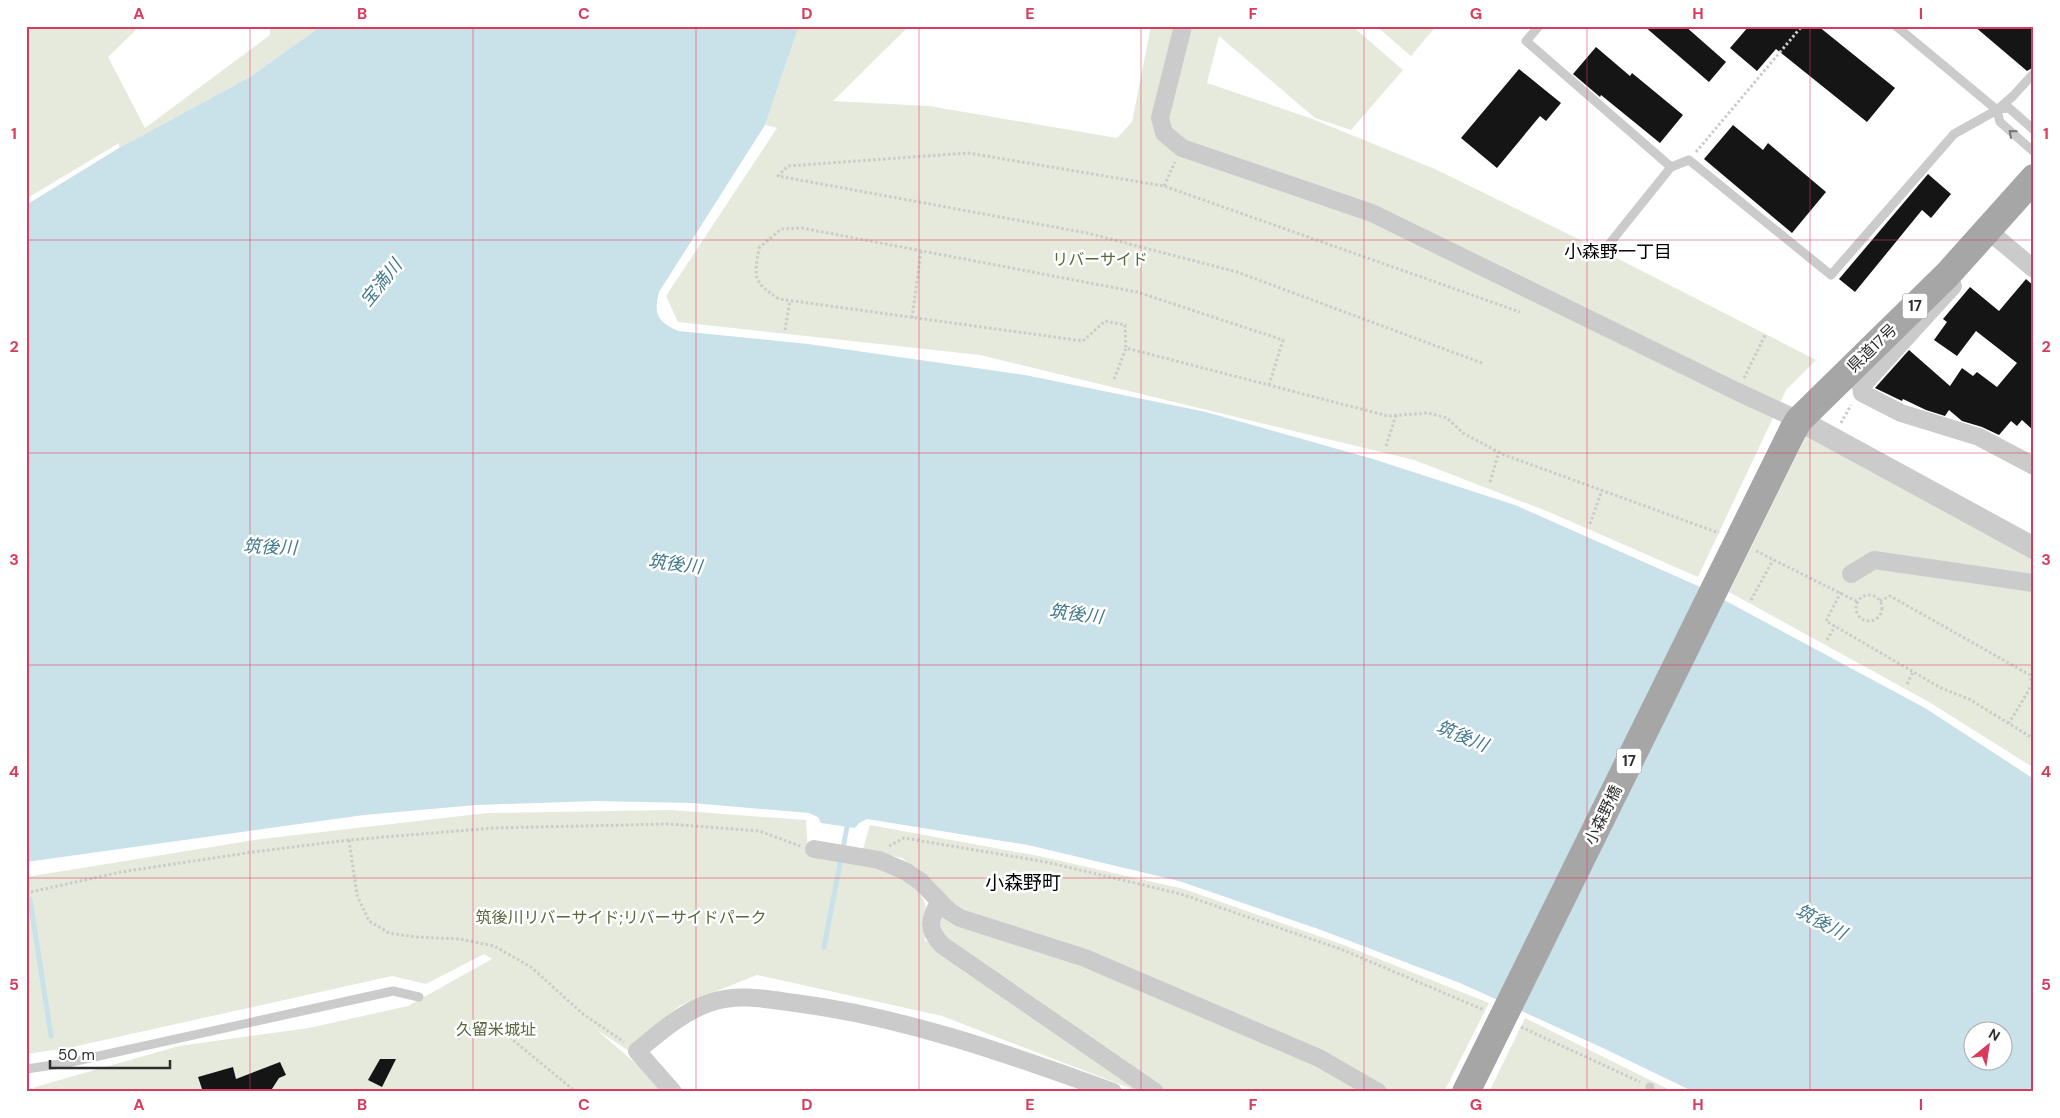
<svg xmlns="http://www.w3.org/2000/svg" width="2060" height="1118" viewBox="0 0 2060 1118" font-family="'DM Sans','Noto Sans JP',sans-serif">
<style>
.green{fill:#e6eadc}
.water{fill:#c9e1e9;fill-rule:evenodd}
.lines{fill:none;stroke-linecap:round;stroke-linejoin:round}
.stream{stroke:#c9e1e9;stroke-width:5}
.building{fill:#151515}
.path{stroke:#cbcbcb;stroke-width:3;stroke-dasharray:2.5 2.5;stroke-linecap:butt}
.service{stroke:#cbcbcb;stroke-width:9}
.minor{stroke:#cbcbcb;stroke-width:18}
.tertiary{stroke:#cbcbcb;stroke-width:22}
.primary{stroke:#a6a6a6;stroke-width:28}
.primary-bridge{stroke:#a6a6a6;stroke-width:28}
.oneway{stroke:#757575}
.grid{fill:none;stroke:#da3a5c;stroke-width:1;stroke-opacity:0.55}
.labels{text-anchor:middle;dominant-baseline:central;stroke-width:5;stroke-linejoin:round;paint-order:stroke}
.shield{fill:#fff;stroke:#6d6d6d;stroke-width:1}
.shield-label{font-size:15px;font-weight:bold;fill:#2e2e2e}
.park-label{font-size:16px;fill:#57673e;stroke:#fff}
.street-label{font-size:16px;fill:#2e2e2e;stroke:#fff}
.neighbourhood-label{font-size:18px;fill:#000;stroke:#fff}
.water-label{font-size:18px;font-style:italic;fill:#41788b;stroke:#fff}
.quarter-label{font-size:19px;fill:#000;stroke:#fff}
.neatline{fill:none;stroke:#da3a5c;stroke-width:2}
.grid-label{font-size:16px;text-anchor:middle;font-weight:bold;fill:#da3a5c}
</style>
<rect width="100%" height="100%" fill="#fff"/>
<g class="green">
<path d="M26 26H140L108 57 145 128 270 35V26H321L250 77 119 148V143L26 199Z"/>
<path d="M799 26H909L833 101 929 106 1117 138 1132 122 1151 26H1352L1403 70 1351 130 1315 118 1219 36 1207 83 1310 118 1435 169 1605 252 1816 360 1786 390 1698 577 1549 512 1414 460 980 355 678 322 666 296 777 128 765 125Z"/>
<path d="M1376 26H1436L1411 56Z"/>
<path d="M1807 434 2034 555V768L1929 702 1729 592Z"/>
<path d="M671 810 806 820 808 853C844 860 908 863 924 901 928 911 925 929 925 940L1140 1092 942 1016 757 975 679 1006 629 1051 597 1030 649 1075 664 1092H32L35 1087 179 1046 309 1028 408 1006 492 959 484 954 426 984 392 976 68 1048 26 1054V877L261 839 487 813Z"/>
<path d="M870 825 1039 856 1184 889 1344 945 1489 1003 1444 1092H1386L959 909 933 881 902 858 863 849Z"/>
<path d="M942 911 1086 965 1320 1065 1366 1092H1164L948 944 938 926Z"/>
<path d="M1525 1018 1674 1092H1489Z"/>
</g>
<path class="water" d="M321 26H799L765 125 659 292C653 315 658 322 679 331L808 344 1025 375 1206 412 1373 459 1515 505 1698 586 1925 708 2034 779V1092H1694L1605 1049 1460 983 1321 930 1179 881 1028 845 867 819 859 823 855 828 821 823 818 817 809 813 692 803 595 801 476 805 364 815 26 862V205L119 148 250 77ZM1972 1030H2002V1060H1972Z"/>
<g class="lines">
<g class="stream">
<path d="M26 879 27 885"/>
<path d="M30 899 51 1036"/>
<path d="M824 947 848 822"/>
</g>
</g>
<g class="building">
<path d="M1644 26H1685L1726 62 1709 82Z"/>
<path d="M1749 26H1818L1895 88 1867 122 1776 49 1757 71 1730 48Z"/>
<path d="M1974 26H2034V67L2027 71Z"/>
<path d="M1596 47 1630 76 1632 73 1683 115 1660 143 1601 95 1600 97 1573 74Z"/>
<path d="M1519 69 1561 103 1546 121 1540 116 1497 168 1461 138Z"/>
<path d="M1733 125 1763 150 1768 143 1826 192 1792 233 1704 159Z"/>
<path d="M1928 174 1951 194 1931 218 1922 210 1855 292 1839 279Z"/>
<path d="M2026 279 2034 286V431L2022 420 2017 426 2011 421 1999 435 1982 427 1962 421 1949 410 1945 416 1926 410 1903 399 1902 401 1875 388 1909 350 1950 386 1962 368 1973 376 1977 372 1997 387 2017 363 1976 331 1957 356 1934 340 1947 322 1943 319 1970 287 1999 311Z"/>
<path d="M380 1059H396L382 1087 368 1080Z"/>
<path d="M280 1062 286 1075 279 1078 270 1092H203L198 1077 233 1067 236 1079Z"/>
</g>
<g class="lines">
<g class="path">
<path d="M1696 152 1802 26"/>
<path d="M1164 186 1175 162"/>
<path d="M912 318 921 251"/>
<path d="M785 330 790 301"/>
<path d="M1482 363 1237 272 1087 233 778 176 788 166 968 153 1164 186 1520 312"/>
<path d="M1744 378 1766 333"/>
<path d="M1114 379 1126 348"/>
<path d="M1269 385 1283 340 1137 292 802 228 781 229 759 248C754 278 753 282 779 299L1083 341 1105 321 1125 325 1126 348 1388 416 1428 413 1447 418 1463 433 1502 454 1719 533"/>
<path d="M1841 423 1851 405"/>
<path d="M1386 446 1396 415"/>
<path d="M1490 482 1499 452"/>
<path d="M1590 524 1602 490"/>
<path d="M1756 551 1858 602"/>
<path d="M1841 592 1826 621 1941 688 1969 699 2034 739"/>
<circle cx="1869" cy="608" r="13"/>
<path d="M1751 600 1773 560"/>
<path d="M1880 601 1890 596 2030 675 2032 685 2009 723"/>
<path d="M1827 640 1835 626"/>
<path d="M1907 684 1913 672"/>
<path d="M349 840 357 895 369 921 389 933 416 937 460 939 494 946 531 967 583 1014 624 1042"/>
<path d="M889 846 904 838 1046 862 1181 894 1343 950 1484 1010"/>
<path d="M26 893 121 872 253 852 349 840 493 828 668 824 759 831 800 846"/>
<path d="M1521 1027 1640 1082"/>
<path d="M458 1039C472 1025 477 1022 497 1027L576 1092"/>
<path d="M206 1092 207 1091"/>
</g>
<g class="service">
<path d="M1539 26 1526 41 1671 167 1689 160 1831 275 1954 134 1997 110 2013 96 2034 73"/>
<path d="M1896 26 1997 110 2000 122 2034 152"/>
<path d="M1999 109 2009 108 2034 130"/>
<path d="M1610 243 1671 167"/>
<path d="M26 1069 67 1063 393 991 419 997"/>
<path d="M1650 1092V1087"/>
</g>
<g class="minor">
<path d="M1183 26 1160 118 1164 133 1182 148 1372 213 1738 392 1799 420"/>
<path d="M1997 238 2034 269"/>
<path d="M1953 286 1861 387 1862 393 1901 413 1979 437 2034 466"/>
<path d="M1851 574 1874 560 2034 583"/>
<path d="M814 849 879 860 905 871 921 882 949 911 960 918 1085 958 1319 1058 1378 1092"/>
<path d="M939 903C928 921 928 930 942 945L1155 1092"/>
<path d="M673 1092 637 1051C659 1033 681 1013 709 1003 738 993 766 999 795 1003 904 1017 1009 1054 1113 1092"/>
</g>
<path class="tertiary" d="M1799 420 2034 548"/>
<path class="primary" d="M1793 430 1799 420 1948 274 2034 178"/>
<path class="primary-bridge" d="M1466 1092 1793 430"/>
</g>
<defs><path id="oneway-chevron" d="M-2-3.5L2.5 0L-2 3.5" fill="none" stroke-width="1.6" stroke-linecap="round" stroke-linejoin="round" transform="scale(1.25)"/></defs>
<use class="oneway" href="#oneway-chevron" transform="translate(2012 133) rotate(-139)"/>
<path class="grid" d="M250 26V1092M473 26V1092M696 26V1092M919 26V1092M1141 26V1092M1364 26V1092M1587 26V1092M1810 26V1092M26 240H2034M26 453H2034M26 665H2034M26 878H2034"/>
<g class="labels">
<g class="shield">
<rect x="1902.5" y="293.5" width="25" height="25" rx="4"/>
<rect x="1616.5" y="748.5" width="25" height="25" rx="4"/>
</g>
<g class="shield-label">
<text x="1915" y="306">17</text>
<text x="1629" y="761">17</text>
</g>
<g class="park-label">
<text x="1100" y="259">リバーサイド</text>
<text x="621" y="917">筑後川リバーサイド;リバーサイドパーク</text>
<text x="496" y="1029">久留米城址</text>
</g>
<g class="street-label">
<text transform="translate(1872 348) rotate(-44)">県道17号</text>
<text transform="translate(1603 815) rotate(-64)">小森野橋</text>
</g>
<g class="neighbourhood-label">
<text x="1618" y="252">小森野一丁目</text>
</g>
<g class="water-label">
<text transform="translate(381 283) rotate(-51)">宝満川</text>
<text transform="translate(270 547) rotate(2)">筑後川</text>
<text transform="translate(675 564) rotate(7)">筑後川</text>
<text transform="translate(1076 614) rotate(7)">筑後川</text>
<text transform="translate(1462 736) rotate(22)">筑後川</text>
<text transform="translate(1821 922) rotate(28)">筑後川</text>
</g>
<g class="quarter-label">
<text x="1023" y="882">小森野町</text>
</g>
</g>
<rect width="2060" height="1118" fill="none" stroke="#ffffff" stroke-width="55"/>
<g transform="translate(1988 1046) rotate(30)"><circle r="24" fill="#ffffff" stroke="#ababab"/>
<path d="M0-4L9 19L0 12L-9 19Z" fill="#da3a5c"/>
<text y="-8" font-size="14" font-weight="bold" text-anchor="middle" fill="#2e2e2e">N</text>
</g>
<path d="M50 1060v8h120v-8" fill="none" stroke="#2e2e2e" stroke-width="2.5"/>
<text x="58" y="1060" font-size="15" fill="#2e2e2e" stroke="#ffffff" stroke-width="4" paint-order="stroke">50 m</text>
<rect x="28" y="28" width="2004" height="1062" class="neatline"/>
<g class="grid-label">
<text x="139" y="19">A</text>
<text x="362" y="19">B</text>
<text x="584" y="19">C</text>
<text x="807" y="19">D</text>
<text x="1030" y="19">E</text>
<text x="1253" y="19">F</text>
<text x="1476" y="19">G</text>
<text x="1698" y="19">H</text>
<text x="1921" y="19">I</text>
<text x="14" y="139">1</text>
<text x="2046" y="139">1</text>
<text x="14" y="352">2</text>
<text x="2046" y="352">2</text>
<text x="14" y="565">3</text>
<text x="2046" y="565">3</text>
<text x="14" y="777">4</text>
<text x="2046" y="777">4</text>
<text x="14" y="990">5</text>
<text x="2046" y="990">5</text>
<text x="139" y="1110">A</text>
<text x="362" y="1110">B</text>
<text x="584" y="1110">C</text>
<text x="807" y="1110">D</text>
<text x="1030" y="1110">E</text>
<text x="1253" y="1110">F</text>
<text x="1476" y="1110">G</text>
<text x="1698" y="1110">H</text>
<text x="1921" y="1110">I</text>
</g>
</svg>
